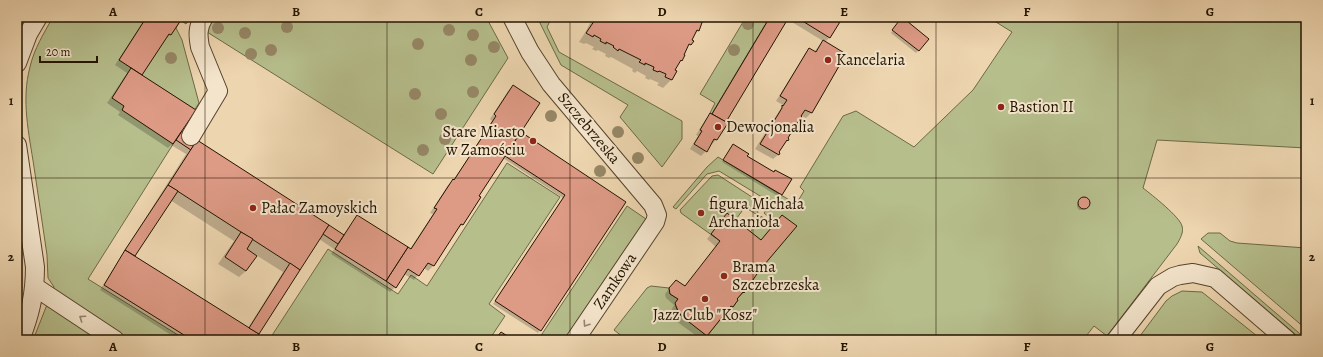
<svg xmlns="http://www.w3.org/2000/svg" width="1323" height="357" viewBox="0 0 1323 357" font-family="Alegreya,serif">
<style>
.green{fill:#b6be8c;stroke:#6c6946}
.shadow{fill:#0003;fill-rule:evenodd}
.building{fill:#dd9a85;stroke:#231400}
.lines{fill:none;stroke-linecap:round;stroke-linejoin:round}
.minor-casing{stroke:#56442c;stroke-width:20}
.minor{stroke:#f3e4cb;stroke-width:18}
.tree{fill:#968766}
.oneway{stroke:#958670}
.grid{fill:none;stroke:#231400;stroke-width:1;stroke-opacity:0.55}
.poi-dot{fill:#8f2418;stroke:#f3e4cb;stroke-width:1.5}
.labels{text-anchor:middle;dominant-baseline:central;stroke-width:4;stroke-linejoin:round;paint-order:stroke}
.poi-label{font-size:16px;fill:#231400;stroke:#f3e4cb;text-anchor:start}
.street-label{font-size:16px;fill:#231400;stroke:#f3e4cb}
.neatline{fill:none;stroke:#231400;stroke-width:1.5}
.grid-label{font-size:13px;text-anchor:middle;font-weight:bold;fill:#231400}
</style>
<rect width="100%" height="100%" fill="#edd5af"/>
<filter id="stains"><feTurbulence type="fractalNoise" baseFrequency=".005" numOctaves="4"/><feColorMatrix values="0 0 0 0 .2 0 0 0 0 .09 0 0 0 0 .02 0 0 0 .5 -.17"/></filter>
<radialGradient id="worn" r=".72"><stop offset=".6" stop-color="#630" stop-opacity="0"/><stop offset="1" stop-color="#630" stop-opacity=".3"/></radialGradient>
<g class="green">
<path d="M53 17H191L186 24 180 20 176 28 182 40 199 103 88 279 186 340H33L54 287 48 278 47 255C43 226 38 196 34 167 29 134 21 100 30 67 34 49 44 33 53 17Z"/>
<path d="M211 17H404L407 19 408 17H486L508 58 433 174 207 32Z"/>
<path d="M537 17H552L547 27 559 52 682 121V139L662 167 620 117 628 105 561 65Z"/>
<path d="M746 17H770L712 114 710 113 715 103 700 94Z"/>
<path d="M988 17H1306V148L1157 140 1143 188C1152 195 1180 217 1182 226 1184 232 1180 239 1177 244L1107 336 1094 326 1083 340H627L614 330 647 288 651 286 669 288 670 294 678 299C674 305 676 310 681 314V315L707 336 731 306 733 307 738 300 737 299 750 285 741 246 761 216 769 223 772 220 764 213 770 205V202L719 171 707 174 676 209 673 207 707 167 718 157 796 204 804 191 800 187 843 116 856 111 914 147 973 90 1012 32Z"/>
<path d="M507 163 560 197 489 304 505 316 489 340H269L328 249 398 294 411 275 427 286Z"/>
<path d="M718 175 755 199 758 213 757 215 745 207 720 241 681 213 680 210 712 176Z"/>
<path d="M627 206 646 219 564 340H544L540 337Z"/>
<path d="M1208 233H1220L1230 241 1237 243 1306 248V329L1201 239Z"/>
<path d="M1198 246 1306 339V340H1302L1200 253Z"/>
<path d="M1182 291 1202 292 1262 340H1137L1166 301 1172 296Z"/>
</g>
<g class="shadow">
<path d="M143 17H181L170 35 165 39 141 75 181 131 343 235 357 216 410 249 433 214 430 213 448 185 453 181 492 121 490 119 508 91 513 87 517 136 625 202 538 333 493 304 563 198 503 158 478 197 479 198 462 225 457 229 433 266 428 271 424 268 414 280 404 274 395 287 390 292 331 254 334 249 319 239 255 340H179L100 290 186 154 171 145 168 148 118 115 120 112 107 103 127 73 115 65 142 23 140 22ZM170 200 234 241 218 264 239 277 246 271 256 255 283 272 248 328 133 256Z"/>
<path d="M593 17H705L702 20 698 31 693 35 690 40 692 41 685 49 681 60 678 64 671 80 663 88 657 85 659 83 650 79 649 80 645 78 646 76 637 71 635 73 632 71 633 69 611 57 609 58 605 56 606 54 598 50 596 51 592 49 594 47 586 43 584 44 579 42 586 31Z"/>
<path d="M769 17H842L830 37 825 42 845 54 811 113 806 118 800 115 796 125 792 129V133L786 138 788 139 780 149 778 155 773 159 755 149 783 105 776 101 805 54 810 49 814 52 823 41 787 19 725 122 716 140 711 145 710 144 706 151 701 156 690 149 698 136 696 135 706 119 711 114Z"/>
<path d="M900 21 928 39 916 53 891 33Z"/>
<path d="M733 145 746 157 773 173 790 180 779 197 722 162Z"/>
<path d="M1082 199H1087L1089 201V205L1082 210H1079L1077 207V204Z"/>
<path d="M782 216 736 299 737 300 702 340 676 321 677 320 673 316 671 311 674 305 666 298 665 294 671 286 684 287 716 247 707 239 723 219 761 241Z"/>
</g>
<g class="building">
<path d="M144 17H183L171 35 169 34 142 75 119 60 146 18Z"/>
<path d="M597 17H704L699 31 697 30 692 40 694 41 691 45 689 44 684 55H685L682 61 681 60 675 70 677 71 672 80 665 77 666 74 659 71 658 72 653 70 654 67 645 63V65L639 62 641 60 619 49 618 51 613 47 614 46 606 42V44L600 41 601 39 594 35 593 37 586 33Z"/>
<path d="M770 17H789L726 122 712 114Z"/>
<path d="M796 17H843L830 38Z"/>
<path d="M902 17 929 39 919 51 892 30Z"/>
<path d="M823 40 846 54 812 113 805 110 801 116 802 117 800 119 797 123 798 124 797 126 795 125 792 130 794 131 792 133H791L788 138 789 139 788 141 787 140 779 152 780 153 779 155 760 144 782 108V105L783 106 787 100 780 96 809 48 816 52Z"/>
<path d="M131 68 196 110 173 144 122 110 124 106 112 98Z"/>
<path d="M513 85 540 103 479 196 481 197 463 225 461 224 434 266 428 263 419 276 408 269 396 288 386 281 408 247 411 249 437 209 434 208 453 179 454 180 496 116 494 114Z"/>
<path d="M710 113 728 123 717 140 714 139 707 152 694 144 702 131 700 130Z"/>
<path d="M182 131 197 140 191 150 176 140Z"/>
<path d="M521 132 626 202 541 331 495 301 565 195 505 156Z"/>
<path d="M197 140 329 225 300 270 168 185Z"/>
<path d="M733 144 749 154 747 156 774 172 775 170 792 179 782 195 723 160Z"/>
<path d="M168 185 178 191 135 256 125 250Z"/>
<circle cx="1084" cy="203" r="6"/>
<path d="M727 213 761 240 782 215 797 226 759 271 744 293 743 292 737 299 738 300 733 307 731 306 707 336 680 315 681 314 678 311 676 306 675 303 678 299 670 294 669 288 676 280 685 286 720 241 711 234Z"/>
<path d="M357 215 408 247 386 281 335 249Z"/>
<path d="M329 225 344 235 338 244 323 234Z"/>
<path d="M241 232 253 239 247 249 257 256 246 271 225 257Z"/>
<path d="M125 250 259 334 256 340H192L104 285Z"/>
<path d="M290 263 300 270 259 334 249 328Z"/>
<path d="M501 332 514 340H495Z"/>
</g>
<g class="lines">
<defs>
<g id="minor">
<path d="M512 17 530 52 551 84 653 205 657 215 655 222 575 340"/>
<path d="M17 63 28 34 38 17"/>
<path d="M191 136 218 91 200 47C198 36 197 27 204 17"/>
<path d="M17 145 35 267C35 294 30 315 20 340"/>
<path d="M35 287 115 340"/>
<path d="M1116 340 1158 286 1173 277 1180 275 1193 273 1215 278 1287 340"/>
</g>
</defs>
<use href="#minor" class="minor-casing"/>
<use href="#minor" class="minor"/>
</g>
<g class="tree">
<circle cx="748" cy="24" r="6"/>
<circle cx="287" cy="27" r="6"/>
<circle cx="218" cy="28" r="6"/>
<circle cx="449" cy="30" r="6"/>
<circle cx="245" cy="33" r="6"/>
<circle cx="473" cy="35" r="6"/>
<circle cx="418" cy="44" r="6"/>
<circle cx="494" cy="47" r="6"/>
<circle cx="271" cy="50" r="6"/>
<circle cx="734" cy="50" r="6"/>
<circle cx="251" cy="54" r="6"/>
<circle cx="171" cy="58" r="6"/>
<circle cx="471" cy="60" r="6"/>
<circle cx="473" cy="92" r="6"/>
<circle cx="415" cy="94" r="6"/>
<circle cx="441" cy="114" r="6"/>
<circle cx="551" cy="116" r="6"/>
<circle cx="618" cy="132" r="6"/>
<circle cx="445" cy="139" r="6"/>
<circle cx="423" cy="150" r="6"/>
<circle cx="638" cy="158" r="6"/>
<circle cx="600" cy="171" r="6"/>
</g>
<defs><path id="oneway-chevron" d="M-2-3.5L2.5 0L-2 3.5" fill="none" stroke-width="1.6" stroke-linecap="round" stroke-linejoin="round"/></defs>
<g class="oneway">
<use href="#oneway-chevron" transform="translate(82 318) rotate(-146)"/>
<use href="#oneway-chevron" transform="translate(586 324) rotate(124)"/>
</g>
<path class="grid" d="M205 17V340M387 17V340M570 17V340M753 17V340M936 17V340M1118 17V340M17 178H1306"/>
<g class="poi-dot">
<circle cx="828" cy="60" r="4"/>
<circle cx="1001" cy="107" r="4"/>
<circle cx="718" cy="127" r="4"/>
<circle cx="533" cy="141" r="4"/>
<circle cx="253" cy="208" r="4"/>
<circle cx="701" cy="213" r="4"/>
<circle cx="724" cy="276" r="4"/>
<circle cx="705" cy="299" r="4"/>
</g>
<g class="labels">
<g class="poi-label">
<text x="836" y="60">Kancelaria</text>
<text x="1009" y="107">Bastion II</text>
<text x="726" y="127">Dewocjonalia</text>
<text x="525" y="132" text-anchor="end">Stare Miasto<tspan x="525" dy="18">w Zamościu</tspan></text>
<text x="709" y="204">figura Michała<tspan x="709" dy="18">Archanioła</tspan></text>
<text x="261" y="208">Pałac Zamoyskich</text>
<text x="732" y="267">Brama<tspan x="732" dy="18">Szczebrzeska</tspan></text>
<text x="705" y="315" text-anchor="middle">Jazz Club "Kosz"</text>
</g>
<g class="street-label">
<text transform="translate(589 128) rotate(50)">Szczebrzeska</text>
<text transform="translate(615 281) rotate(-56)">Zamkowa</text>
</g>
</g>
<rect width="1323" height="357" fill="none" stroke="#edd5af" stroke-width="44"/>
<path d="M40 56v6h57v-6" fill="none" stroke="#231400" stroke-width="2"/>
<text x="46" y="56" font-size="12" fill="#231400" stroke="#f3e4cb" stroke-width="3" paint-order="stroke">20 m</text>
<rect x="22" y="22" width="1279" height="313" class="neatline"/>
<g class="grid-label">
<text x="113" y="16">A</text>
<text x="296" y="16">B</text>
<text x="479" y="16">C</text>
<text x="662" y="16">D</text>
<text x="844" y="16">E</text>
<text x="1027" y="16">F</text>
<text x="1210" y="16">G</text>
<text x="11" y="105">1</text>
<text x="1312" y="105">1</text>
<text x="11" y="261">2</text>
<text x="1312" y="261">2</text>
<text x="113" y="351">A</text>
<text x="296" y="351">B</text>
<text x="479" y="351">C</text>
<text x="662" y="351">D</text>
<text x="844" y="351">E</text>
<text x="1027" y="351">F</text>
<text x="1210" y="351">G</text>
</g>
<rect width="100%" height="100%" filter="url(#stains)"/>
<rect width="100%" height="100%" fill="url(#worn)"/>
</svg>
